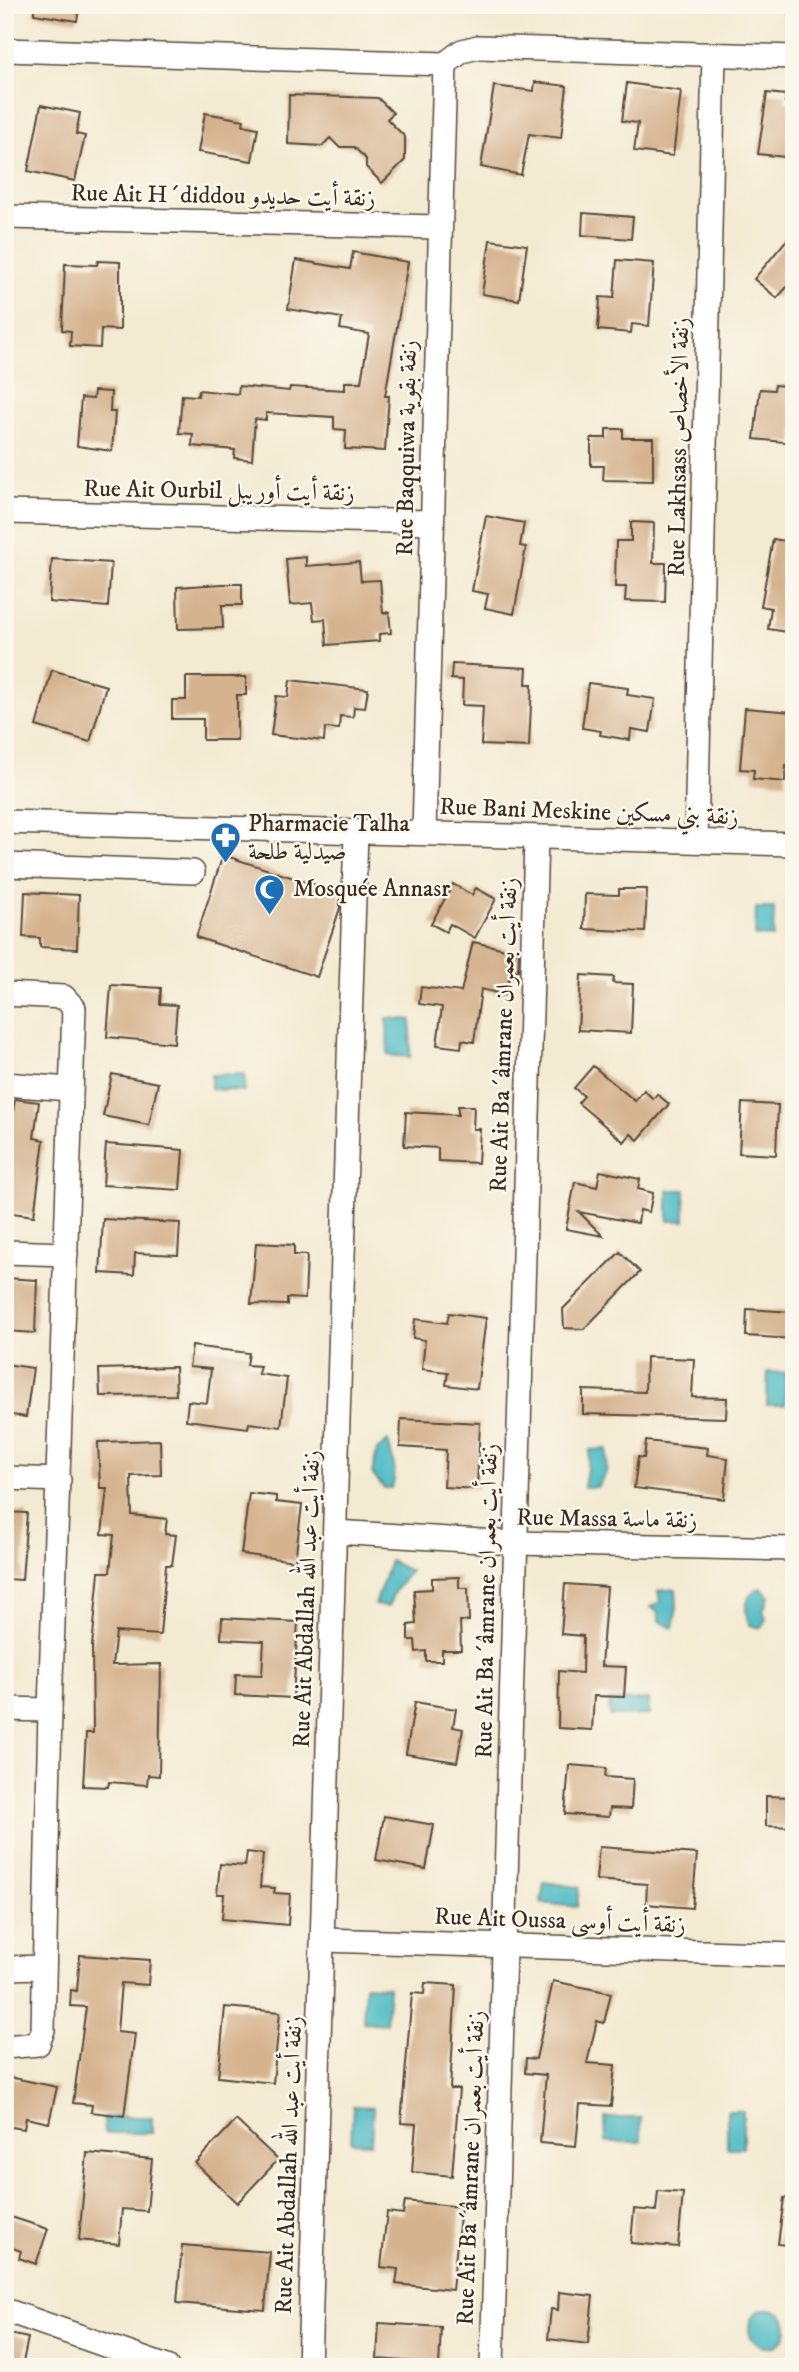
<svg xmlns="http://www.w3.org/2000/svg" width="799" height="2372" viewBox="0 0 799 2372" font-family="'IM FELL DW Pica',Amiri,serif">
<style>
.water{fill:#4cbac4;stroke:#447271;stroke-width:2}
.building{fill:#d5b38f}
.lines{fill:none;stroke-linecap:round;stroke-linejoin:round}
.street-casing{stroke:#574739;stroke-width:26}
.street{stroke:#fff;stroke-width:23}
.labels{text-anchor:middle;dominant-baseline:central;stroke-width:5;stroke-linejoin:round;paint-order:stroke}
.street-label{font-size:24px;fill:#3b2a1e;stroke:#fbf7ec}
.poi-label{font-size:24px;fill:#3b2a1e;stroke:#fbf7ec;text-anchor:start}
</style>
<rect width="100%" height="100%" fill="#fbf7ec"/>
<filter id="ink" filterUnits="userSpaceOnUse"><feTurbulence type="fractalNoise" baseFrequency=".0143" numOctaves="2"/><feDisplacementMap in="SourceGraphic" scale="14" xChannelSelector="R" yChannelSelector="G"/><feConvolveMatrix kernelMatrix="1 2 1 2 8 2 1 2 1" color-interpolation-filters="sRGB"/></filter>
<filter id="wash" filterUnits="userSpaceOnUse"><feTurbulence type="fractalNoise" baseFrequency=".00686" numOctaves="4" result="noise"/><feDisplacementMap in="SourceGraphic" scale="28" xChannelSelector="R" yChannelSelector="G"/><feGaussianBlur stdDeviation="1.57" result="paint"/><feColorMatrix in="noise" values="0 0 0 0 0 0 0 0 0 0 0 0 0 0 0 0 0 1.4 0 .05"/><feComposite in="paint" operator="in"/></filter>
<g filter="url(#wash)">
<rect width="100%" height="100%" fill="#f3ead2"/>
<g class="water">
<path d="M756 908H774L773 937 755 936Z"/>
<path d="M387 1018 411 1020 410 1057 388 1055Z"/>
<path d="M245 1074 244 1091 211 1089V1075Z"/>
<rect x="668" y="1190" width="17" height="31"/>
<path d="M768 1372 786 1373 785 1405H767Z"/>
<path d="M388 1441C391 1455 399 1474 391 1488H384L372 1474 377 1450Z"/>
<path d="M607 1449 606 1473 597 1487H584L590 1450Z"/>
<path d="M390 1561 410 1571 394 1592 388 1607 375 1605Z"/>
<path d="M761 1588 769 1597 763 1610 766 1619 761 1628 750 1625C743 1612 745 1592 761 1588Z"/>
<path d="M676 1589 677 1607 673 1628 659 1621V1614L651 1607 660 1602 658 1591Z"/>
<path d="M649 1700V1715L610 1716 609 1701Z"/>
<path d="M544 1882 579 1887 577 1907 541 1903Z"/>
<path d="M365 1985 389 1987 386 2024 363 2022Z"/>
<path d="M353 2106 373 2107 371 2143 351 2142Z"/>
<rect x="727" y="2111" width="16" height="37"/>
<path d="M104 2117H152V2133H105Z"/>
<path d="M605 2118H641V2142H606Z"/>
<circle cx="768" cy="2328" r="19"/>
</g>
<g id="blocks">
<g class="building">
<path d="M34 5H80L77 21 34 14Z"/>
<path d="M535 82 567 86 561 138 529 134 521 175 481 167 494 86 534 91Z"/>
<path d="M627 83 681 91 673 156 634 151 638 123 622 121Z"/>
<path d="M767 93 786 95 785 102 794 103V158L758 154Z"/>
<path d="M289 95 378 98 393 113 387 119 405 137V160L382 183 366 167V159L354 147H339L330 138 322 146 288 144Z"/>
<path d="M41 105 80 113 76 134 85 136 75 181 28 171Z"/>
<path d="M205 113 244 120 243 125 258 128 252 161 198 152Z"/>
<path d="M583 213 633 217 631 239 582 235Z"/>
<path d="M794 231V292L787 287 777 298 754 279Z"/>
<path d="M490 240 527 245 519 300 482 294Z"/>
<path d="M353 252 408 262 385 396H389L385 451 345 449 346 430 334 429V417L266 413V420L255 419 252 460 234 458 235 450 192 446 193 434 179 433 182 395 198 396 199 390 238 394 239 386 289 391 290 387 345 390V382H361L369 334 340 329 342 318 288 309 296 260 350 269Z"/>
<path d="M617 260 654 263 649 326 632 324 631 333 598 330 600 297 614 298Z"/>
<path d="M98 261 120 262V330L101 329 100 348 70 346 71 331 62 330 65 264 97 265Z"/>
<path d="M775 385 794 387V443L754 439 760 389 774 390Z"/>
<path d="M94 391 111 392 110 412H115L112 451 77 446 81 398 93 399Z"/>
<path d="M606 429H623V438H653V481L603 480 604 466H591V438H606Z"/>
<path d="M486 516 524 523 520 546 526 547 514 614 485 608 488 594 472 591Z"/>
<path d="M631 522 654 523 653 563H666L665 602 625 601 626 587H615L616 541H631Z"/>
<path d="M773 539 792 542 794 633 768 629 771 608 761 606Z"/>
<path d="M306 557V566L359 562 361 581 380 580 383 613 389 612 391 633 379 634V641L327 645 325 619 314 620 312 603 290 605 286 559Z"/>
<path d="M52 559 111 563 108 607 49 602Z"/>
<path d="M222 584H242V605H222L223 628 178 629 177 587Z"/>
<path d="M452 664 527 668 526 684H532L529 747 481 745 483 706 462 705 463 680 451 679Z"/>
<path d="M52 670 106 686 90 742 36 726Z"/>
<path d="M186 677H246V695H237V740H203V719H172V700H186Z"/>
<path d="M290 680 368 689 365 708 354 707 353 717 340 716 339 729 325 728 324 741 271 735 276 696 288 697Z"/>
<path d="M588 683 628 688 627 695 655 699 650 732 631 729 630 740 600 735 601 731 582 728Z"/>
<path d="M745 708 792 712 790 743H794V767L786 766 785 782 753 779 754 770 740 769Z"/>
<path d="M223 855 340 893V908L317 977 196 937Z"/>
<path d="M453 884 472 895 476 888 496 899 475 938 450 924 446 932 431 924Z"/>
<path d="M619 889H647L645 932 584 929 585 894 619 895Z"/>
<path d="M25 892 79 895 77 949 40 947V938L23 937Z"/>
<path d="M473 942 519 952 518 971 511 969 505 995 481 989 474 1042 462 1040 461 1048 437 1045 442 1007 419 1004 421 987 461 992Z"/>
<path d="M581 975 614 977 613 983 633 984 631 1033 578 1030Z"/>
<path d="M111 985 161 988 160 1004 177 1005 174 1043 107 1037Z"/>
<path d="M593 1066 635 1101 644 1090 653 1099 657 1094 669 1104 638 1140 631 1134 624 1142 578 1103 584 1096 574 1088Z"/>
<path d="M112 1074 158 1083 149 1125 103 1116Z"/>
<path d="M15 1099 39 1102 34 1138 44 1140 34 1216 5 1212V1117L12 1118Z"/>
<path d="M742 1103 778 1105 776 1155 739 1153Z"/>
<path d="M458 1106H474L473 1129H480L478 1163 438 1161V1148L404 1146 406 1112 458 1115Z"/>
<path d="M106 1144 183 1150 180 1190 103 1185Z"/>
<path d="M600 1171 640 1179 638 1189 653 1193 649 1212 640 1210 638 1223 579 1212 603 1236 566 1229 575 1182 597 1187Z"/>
<path d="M103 1219 180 1223 178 1255 135 1253 134 1275 100 1273Z"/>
<path d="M256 1243 294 1245V1255H307L305 1299 287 1298V1305L251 1304Z"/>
<path d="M620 1252 640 1272 584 1329 564 1328 563 1309Z"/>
<path d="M5 1278 37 1280 35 1333 5 1331Z"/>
<path d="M747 1309 794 1312V1339L746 1336Z"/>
<path d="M449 1313 486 1318 477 1389 446 1385 448 1372 422 1369 425 1340 413 1338 415 1319 447 1323Z"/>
<path d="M192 1346 249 1353 247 1365 260 1366 258 1374 287 1378 281 1427 249 1423 248 1428 186 1420 188 1401 207 1403 211 1369 189 1367Z"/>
<path d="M646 1357 694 1359 692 1397 727 1398 726 1418 583 1414V1390L645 1392Z"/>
<path d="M5 1364 33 1368 26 1417 5 1414Z"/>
<path d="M175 1367 176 1395 100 1396 99 1369Z"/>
<path d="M401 1419 480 1423 477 1489 444 1487 446 1450 400 1447Z"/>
<path d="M160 1440 161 1475 131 1476 132 1515 167 1519 165 1534 176 1535 172 1565H166L160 1635 116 1632 112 1665 161 1664 159 1776 148 1775 147 1785 109 1782 108 1787 83 1786 86 1733H93L92 1647 99 1572H110L114 1535 102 1534 107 1488H100L98 1442Z"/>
<path d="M646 1441 708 1448 707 1455 728 1458 724 1499 634 1488 638 1457 644 1458Z"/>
<path d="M249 1493 276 1496V1502L302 1505 295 1561 241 1554Z"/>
<path d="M5 1512 27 1513 22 1580 5 1579Z"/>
<path d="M459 1577V1588H468L469 1621H460L461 1650H442V1661H426V1651L416 1652 415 1640H408V1625L416 1624 414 1590 432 1589V1578Z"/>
<path d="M565 1584 607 1587 601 1666 626 1667 624 1697 594 1696 592 1730 558 1728 559 1671 582 1673 583 1636 561 1634Z"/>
<path d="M222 1618 298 1622 293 1698 235 1695 236 1674 262 1675 264 1641 221 1639Z"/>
<path d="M415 1702 456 1709 453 1727 463 1729 457 1762 406 1754Z"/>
<path d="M569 1765 606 1768 605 1777 633 1779 631 1809 610 1808 609 1817 565 1814Z"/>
<path d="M766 1796 791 1797 794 1827 766 1826Z"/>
<path d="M384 1816 434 1825 426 1869 376 1860Z"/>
<path d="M599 1847 697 1854 692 1908 646 1904 647 1884 596 1880Z"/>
<path d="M247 1852 263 1854 260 1887 275 1888 274 1893 290 1894 288 1925 222 1919 224 1894H217L220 1864 245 1866Z"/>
<path d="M80 1955 150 1960 148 1985 121 1983 117 2032 135 2034 124 2116 91 2112 92 2105 73 2103 86 2007 70 2006 71 1990 77 1991Z"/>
<path d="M553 1981 611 1993 604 2023 597 2021 587 2063 615 2065 611 2106 580 2104 576 2146 540 2143 546 2075 525 2073 526 2058 536 2059Z"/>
<path d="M425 1983 456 1985 450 2089H459L452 2176 412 2172 416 2124 401 2123 412 1993 424 1994Z"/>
<path d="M225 2007 280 2012 273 2083 218 2077Z"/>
<path d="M9 2077 57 2087 49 2123 26 2118 24 2129 5 2126Z"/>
<path d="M236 2120 278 2160 237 2203 195 2163Z"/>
<path d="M87 2153 152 2159 147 2211 122 2209 119 2244 79 2240Z"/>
<path d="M658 2191 683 2193 678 2247 631 2243 634 2209 656 2211Z"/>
<path d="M784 2198 794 2199V2246L778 2244Z"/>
<path d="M405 2201 461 2207 452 2290 396 2284 398 2269 381 2267 387 2212 403 2214Z"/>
<path d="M5 2215 48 2229 36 2264 19 2258 21 2251 5 2245Z"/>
<path d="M182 2245 270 2252 265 2310 177 2303Z"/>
<path d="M559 2292 593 2296 588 2344 548 2339 551 2309 558 2310Z"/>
<path d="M379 2323 441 2327 439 2367H414V2362L377 2359Z"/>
<path d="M5 2333 28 2338 22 2367H5Z"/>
</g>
</g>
</g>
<g filter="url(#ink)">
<use href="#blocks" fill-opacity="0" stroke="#574739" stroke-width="2"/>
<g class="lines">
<defs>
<g id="street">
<path d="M5 50 445 64 462 51 478 47 794 57"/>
<path d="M5 217 439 227"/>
<path d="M5 512 432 522"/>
<path d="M5 822 794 844"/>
<path d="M424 833 445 64"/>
<path d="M696 841 714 54"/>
<path d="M5 865 193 872"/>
<path d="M5 994 64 997 74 1008 50 1710 43 2030 38 2044 5 2047"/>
<path d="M5 1084 69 1089"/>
<path d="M5 1252 66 1254"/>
<path d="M5 1478 59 1480"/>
<path d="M335 1532 514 1543 794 1549"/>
<path d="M5 1709 50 1710"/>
<path d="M324 1940 794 1955"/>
<path d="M5 1968 44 1967"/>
<path d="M5 2310 167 2367"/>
<path d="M309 2367 356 832"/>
<path d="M492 2367 536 838"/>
</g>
</defs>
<use href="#street" class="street-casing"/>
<use href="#street" class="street"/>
</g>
</g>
<defs>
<symbol id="pharmacy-pin" viewBox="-11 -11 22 30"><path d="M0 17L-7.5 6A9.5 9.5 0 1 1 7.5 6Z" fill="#1f6fb2" stroke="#fbf7ec"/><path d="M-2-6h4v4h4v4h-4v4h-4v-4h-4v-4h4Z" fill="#fff"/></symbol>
<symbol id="mosque-pin" viewBox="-11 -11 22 30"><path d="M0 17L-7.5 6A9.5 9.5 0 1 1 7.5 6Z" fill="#1f6fb2" stroke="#fbf7ec"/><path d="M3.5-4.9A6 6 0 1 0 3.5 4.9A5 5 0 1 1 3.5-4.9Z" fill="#fff"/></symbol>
</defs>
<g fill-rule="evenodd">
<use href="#pharmacy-pin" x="208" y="820" width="35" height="47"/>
<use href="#mosque-pin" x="252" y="872" width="35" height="47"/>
</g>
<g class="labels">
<g class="street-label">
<text transform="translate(223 196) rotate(1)">Rue Ait H´diddou زنقة أيت حديدو</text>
<text transform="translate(679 447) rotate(-89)">Rue Lakhsass زنقة الأخصاص</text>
<text transform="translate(407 448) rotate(-89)">Rue Baqquiwa زنقة بقوية</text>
<text transform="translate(219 491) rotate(1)">Rue Ait Ourbil زنقة أيت أوريبل</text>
<text transform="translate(589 812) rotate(2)">Rue Bani Meskine زنقة بني مسكين</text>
<text transform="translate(504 1035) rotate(-88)">Rue Ait Ba´âmrane زنقة أيت بعمران</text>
<text transform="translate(607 1519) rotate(1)">Rue Massa زنقة ماسة</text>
<text transform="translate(307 1599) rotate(-88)">Rue Ait Abdallah زنقة أيت عبد الله</text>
<text transform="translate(487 1601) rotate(-89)">Rue Ait Ba´âmrane زنقة أيت بعمران</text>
<text transform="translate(560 1921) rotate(2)">Rue Ait Oussa زنقة أيت أوسى</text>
<text transform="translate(289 2165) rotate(-88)">Rue Ait Abdallah زنقة أيت عبد الله</text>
<text transform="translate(471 2168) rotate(-88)">Rue Ait Ba´âmrane زنقة أيت بعمران</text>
</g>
<g class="poi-label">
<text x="248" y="824">Pharmacie Talha<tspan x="248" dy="28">صيدلية طلحة</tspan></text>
<text x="293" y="889">Mosquée Annasr</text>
</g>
</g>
<rect width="799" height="2372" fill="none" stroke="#fbf7ec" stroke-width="28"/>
</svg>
